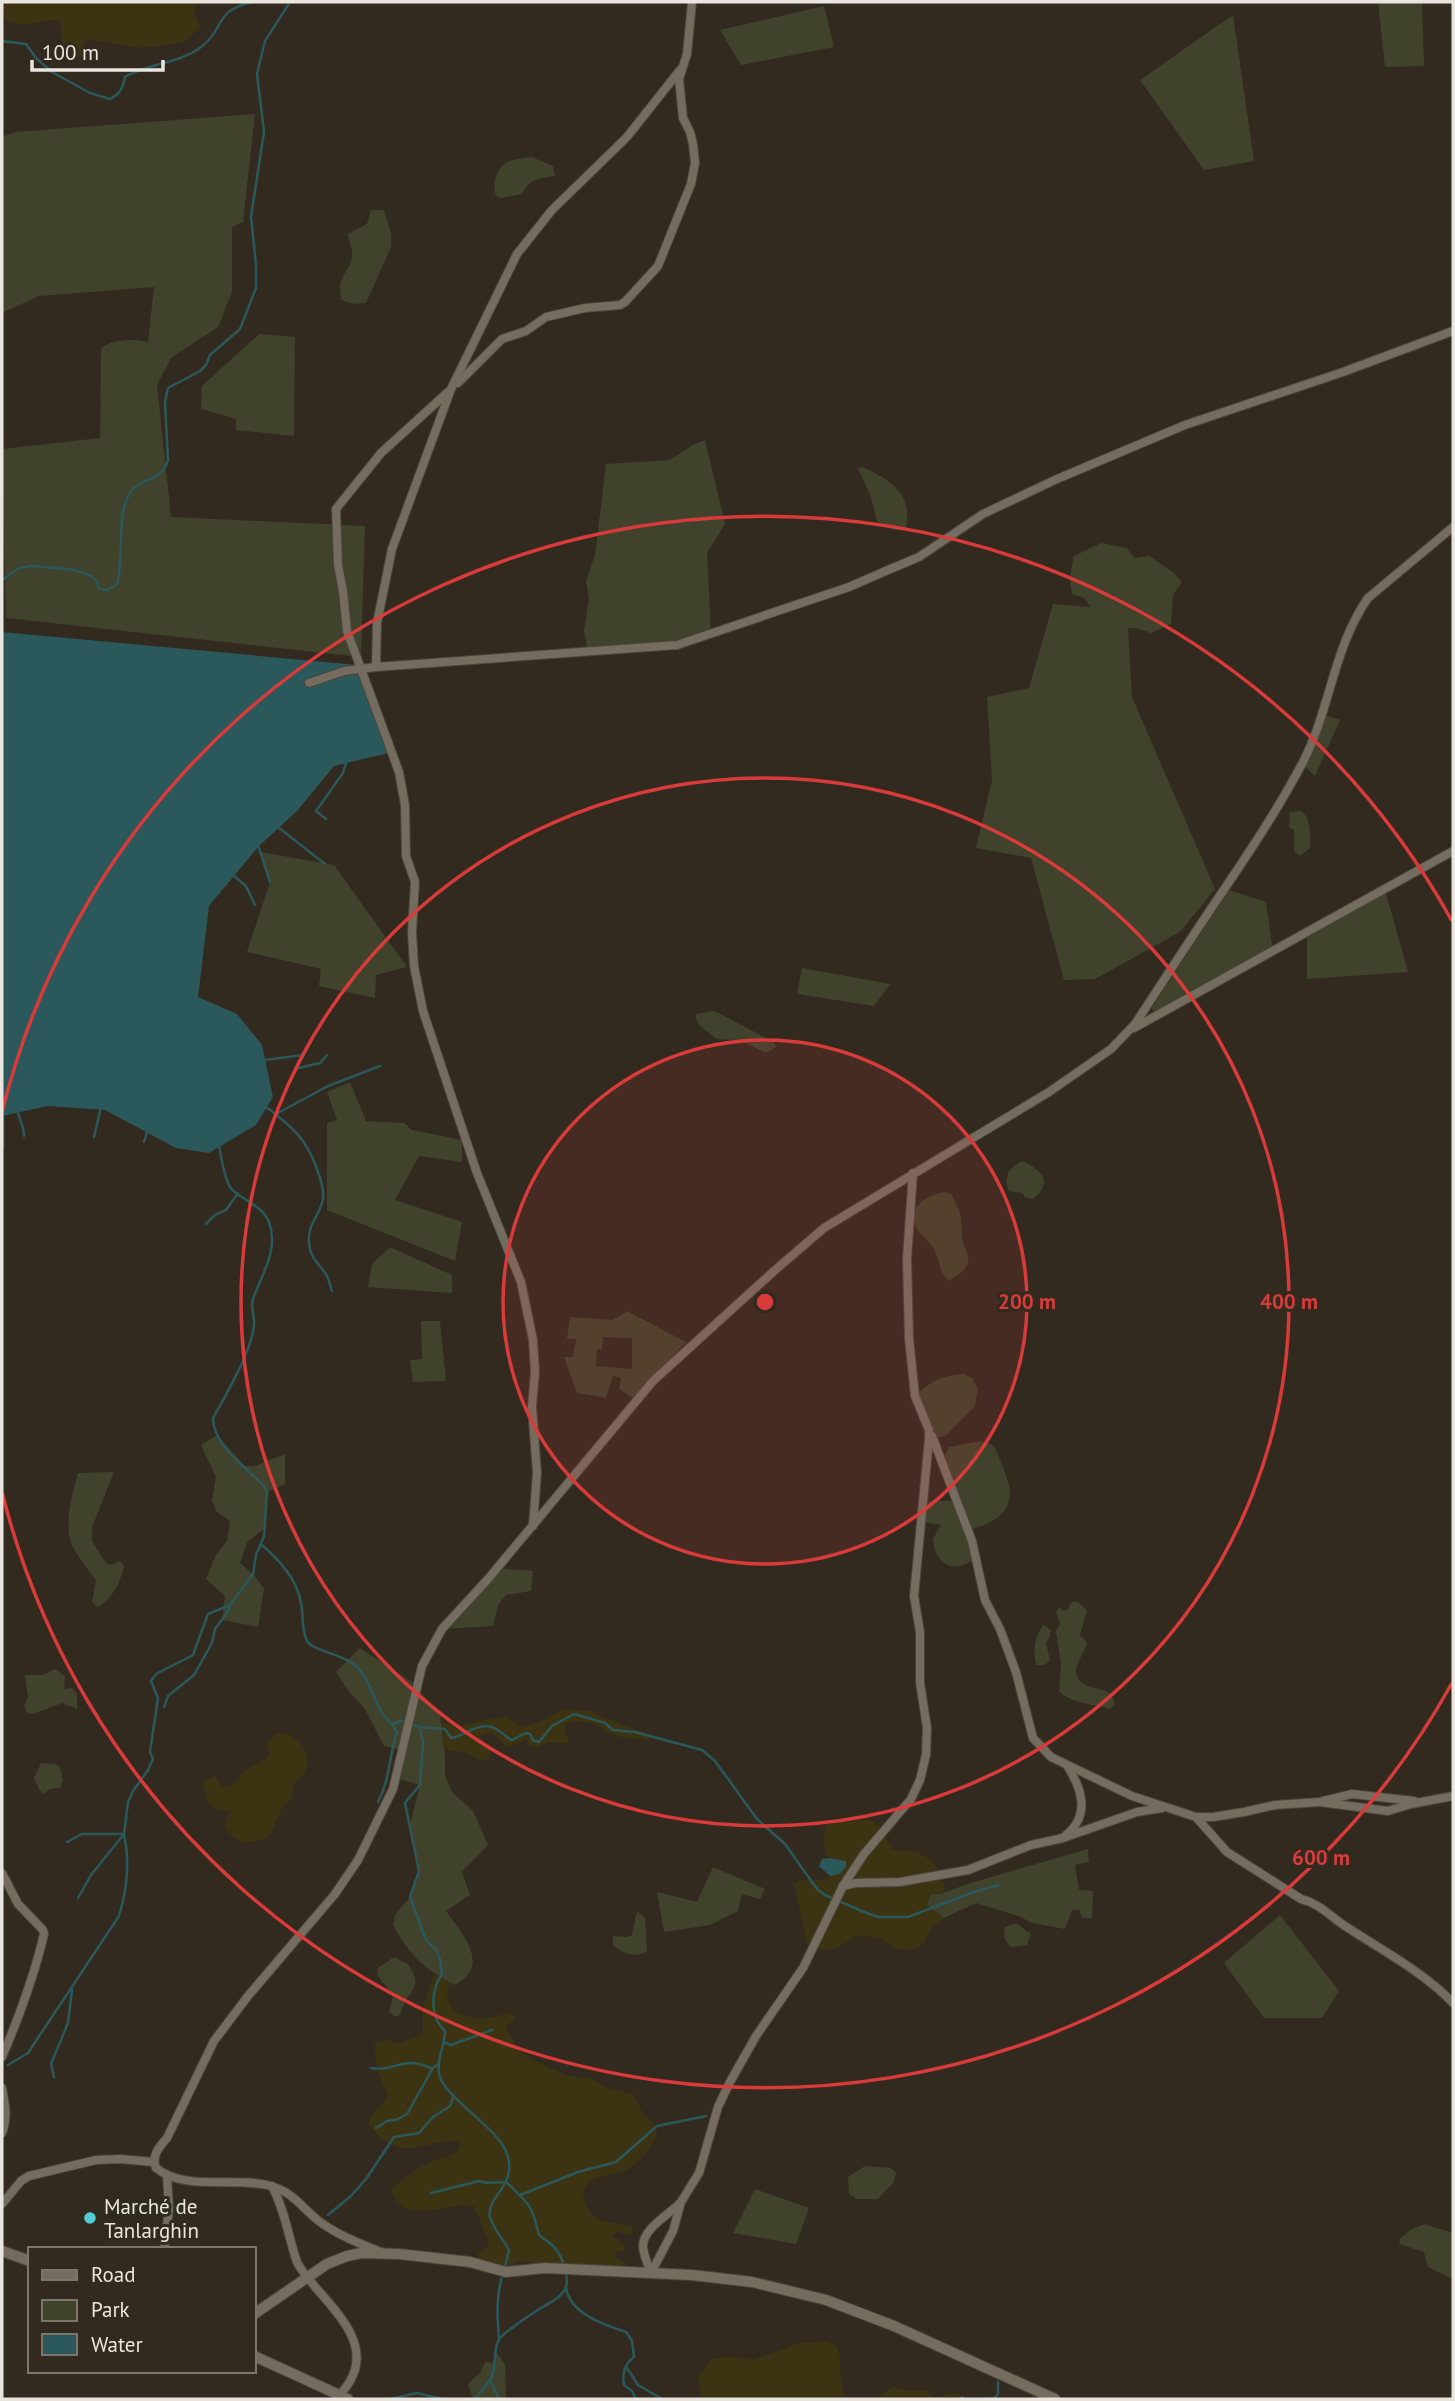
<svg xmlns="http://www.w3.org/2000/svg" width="1455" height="2401" viewBox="0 0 1455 2401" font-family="'PT Sans',sans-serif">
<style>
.green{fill:#41422c;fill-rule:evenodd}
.sand{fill:#3b3312}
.water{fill:#2a585b}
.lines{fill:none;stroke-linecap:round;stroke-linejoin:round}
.stream{stroke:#2a585b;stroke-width:2.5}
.minor-casing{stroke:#4b453c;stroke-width:10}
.tertiary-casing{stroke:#4b453c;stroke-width:12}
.minor{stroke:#746c5f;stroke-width:8}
.tertiary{stroke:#746c5f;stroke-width:10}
.ring{fill:none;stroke:#d83b3a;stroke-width:3.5}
.poi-dot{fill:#52ccd5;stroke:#322a1f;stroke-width:2.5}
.labels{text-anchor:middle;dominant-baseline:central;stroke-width:6;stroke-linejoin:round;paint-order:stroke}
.poi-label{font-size:21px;fill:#eae5de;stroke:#322a1f;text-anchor:start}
.centre{fill:#d83b3a;stroke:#322a1f;stroke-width:3.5}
.ring-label{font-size:21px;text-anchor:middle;font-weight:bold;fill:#d83b3a;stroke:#322a1f;stroke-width:6;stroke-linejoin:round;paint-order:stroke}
</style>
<rect width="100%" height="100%" fill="#322a1f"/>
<g class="green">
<path d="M1378 2H1422L1424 66 1385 67Z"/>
<path d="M824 6 834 47 741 65 720 30Z"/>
<path d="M1233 15 1254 161 1204 170 1140 80Z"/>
<path d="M255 114 243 222 232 227V292L218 327 171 358 157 385 171 517 365 526 361 657 6 618 2 449 100 438 101 348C117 338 130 339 148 342L154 287 39 296 2 313V137L15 132Z"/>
<path d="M532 157 553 166 555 176C540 178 529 179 522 194L500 198 496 196C492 184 496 167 509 161 516 159 525 158 532 157Z"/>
<path d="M371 210H384L391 233V247L366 303 353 304 341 300C337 273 349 275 352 257 353 250 349 241 348 234L367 224Z"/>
<path d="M259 334 295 337 294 436 236 430V419L201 409 202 386Z"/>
<path d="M705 440 725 524 707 553 711 633 677 645 588 651 584 632 589 598 586 581 595 555 606 464 670 460 693 445Z"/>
<path d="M862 467C890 479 915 495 905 530H895L880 526 876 518 871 497 858 468Z"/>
<path d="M1101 543 1127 548 1134 558 1149 556 1173 572 1182 582 1173 595 1171 624 1151 633 1136 628H1128L1132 697 1215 889 1180 932 1095 979 1064 980 1031 858 976 848 992 780 987 697 1029 688 1053 604 1091 607 1083 597 1073 595C1068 583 1071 568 1074 556Z"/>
<path d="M1323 714 1340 720 1315 776 1302 764Z"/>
<path d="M1301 811C1312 819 1310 835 1310 848L1300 856 1294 851V830L1289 827 1290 812Z"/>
<path d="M261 852 334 865 407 967 376 975 375 998 319 986 321 969 247 952 270 882Z"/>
<path d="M1229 890 1266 902 1273 952 1160 1014 1151 1009Z"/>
<path d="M1385 890 1408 972 1307 979V933Z"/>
<path d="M802 968 890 984 874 1006 797 994Z"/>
<path d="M714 1011 774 1042 776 1047 766 1053 740 1040 717 1039 700 1026 696 1019V1014Z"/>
<path d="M350 1082 366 1121 404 1123 412 1130 462 1140V1162L419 1156 395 1200 462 1222 455 1261 327 1210V1123L337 1120 327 1092Z"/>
<path d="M1022 1161C1041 1169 1054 1182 1033 1199L1025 1197 1022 1193 1009 1191C1003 1177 1008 1168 1022 1161Z"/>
<path d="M945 1192 951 1194C965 1218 959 1217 963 1241 964 1249 970 1254 968 1262 966 1271 956 1276 949 1281 939 1273 940 1261 935 1251 930 1241 923 1238 917 1229 904 1210 927 1194 945 1192Z"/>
<path d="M390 1247 452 1275V1293L368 1287 372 1264Z"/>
<path d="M627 1311 686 1342 633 1398 619 1389 621 1378 613 1376 606 1398 577 1393 564 1357H573L576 1339H567L570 1317 613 1320ZM603 1337 632 1338V1369L596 1366 597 1349H602Z"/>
<path d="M421 1321H440L446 1381 413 1382 410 1360 422 1359Z"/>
<path d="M964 1374 972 1378 978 1389 975 1406 945 1436 932 1439 915 1396C933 1380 940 1376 964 1374Z"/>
<path d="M217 1435 245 1466H255L285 1454V1484L267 1492 265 1528 247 1542 240 1563 253 1574 264 1589 258 1627 222 1620 225 1596 206 1579 216 1555 227 1541 230 1521 217 1512 212 1501 216 1477 201 1445Z"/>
<path d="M981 1441 991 1444 996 1450C1000 1460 1010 1482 1010 1492 1011 1515 987 1526 968 1530L975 1557C956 1576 935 1565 933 1539L941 1525 921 1522 923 1502 957 1500 941 1462 949 1447Z"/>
<path d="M114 1472 92 1527V1541L106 1563 111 1565 120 1561 124 1566C120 1583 113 1598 98 1607L92 1602 96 1581C89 1570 80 1560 74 1549 62 1527 72 1496 78 1473Z"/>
<path d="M497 1568 533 1571 531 1591 506 1595 498 1605 493 1626 442 1629Z"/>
<path d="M1072 1602H1078L1087 1610 1080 1635 1087 1643C1085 1652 1073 1667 1077 1676 1084 1694 1116 1683 1114 1705L1110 1709C1095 1704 1070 1704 1059 1691L1061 1665 1056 1631 1060 1624 1056 1611 1060 1607 1063 1611 1068 1609Z"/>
<path d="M1043 1625 1051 1630 1050 1636 1046 1643 1050 1660 1045 1665H1036C1033 1647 1034 1641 1043 1625Z"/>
<path d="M360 1648 413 1683 440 1715 445 1755V1776L452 1792 473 1811 488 1845 462 1872 470 1895 446 1911C462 1934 492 1965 455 1985 423 1968 411 1957 393 1925L395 1915 410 1897 419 1871 409 1829 420 1785 396 1778 402 1750 384 1746 365 1709 347 1689 336 1672Z"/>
<path d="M55 1669 65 1676 64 1689 72 1688 77 1693V1709L62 1703 33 1714 27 1713 24 1705 28 1697 25 1675H43Z"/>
<path d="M41 1763 55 1764 60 1767 63 1780 60 1788 50 1789 43 1794 39 1790 34 1778Z"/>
<path d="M1088 1849 1089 1862 1075 1865 1079 1890 1093 1891 1092 1918H1083L1079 1910H1072L1065 1929 1032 1923 1019 1916 976 1903 944 1918 927 1905 930 1894H940L974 1882Z"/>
<path d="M713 1867 765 1889 760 1899 742 1894 738 1911 710 1925 664 1932 657 1892 697 1902Z"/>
<path d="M637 1911 645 1918 647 1951C636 1959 622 1953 613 1945V1936L628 1937 632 1935Z"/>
<path d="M1280 1915 1339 1991 1322 2018H1264L1224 1963Z"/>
<path d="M1016 1923 1031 1934 1027 1945 1011 1947C1004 1940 1003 1935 1005 1927Z"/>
<path d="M394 1957 408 1964C419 1982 417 1985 406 2000 403 2005 402 2010 399 2016H394L389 2011 393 1996 377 1974 378 1968Z"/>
<path d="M865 2166 891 2168 896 2173 894 2182 878 2199H857L849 2194 848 2177Z"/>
<path d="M755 2189 809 2208 796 2244 733 2233Z"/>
<path d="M1424 2224 1453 2233V2279L1428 2267 1424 2252 1399 2244 1400 2239 1410 2230Z"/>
<path d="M496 2352 505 2364 506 2399H473L468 2384 480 2373 485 2362 493 2363Z"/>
</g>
<g class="sand">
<path d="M2 2H196L194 12 200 28 183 43 143 48 85 39 82 57C59 49 62 45 60 22 50 17 41 23 31 24 22 25 15 24 7 21L2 12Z"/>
<path d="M565 1709 590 1711 620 1724 652 1735 650 1740 624 1738 603 1731 601 1726C588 1723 579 1720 566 1723L564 1732 570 1741 568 1743 548 1742 534 1748 529 1746 526 1740 509 1747 503 1744 492 1733 483 1734 480 1737 491 1752 488 1758 482 1761 464 1752 451 1751 444 1748 441 1723H449L456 1727 505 1716C510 1719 515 1724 520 1725 533 1729 552 1713 565 1709Z"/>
<path d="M287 1733C311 1748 316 1767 293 1785L292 1798 281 1810 270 1836 262 1840 242 1843C229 1835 218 1827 230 1813L229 1810C209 1813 206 1799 203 1781L216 1776 221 1787C239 1787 235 1778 245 1771 254 1764 264 1764 269 1753L266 1744 276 1734Z"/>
<path d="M841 1820H871L880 1826 892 1849C899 1851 908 1850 915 1852 934 1857 944 1875 945 1892L931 1894 927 1905 944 1918 932 1927 923 1945 909 1950 895 1949 881 1939 858 1935C839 1947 829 1957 807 1943L794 1884C805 1876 819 1884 830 1876H834V1858H828C823 1845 820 1835 828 1823Z"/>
<path d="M434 1974 449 1982 447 1997 453 2010C480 2023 484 2019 512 2012L515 2018 507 2026 506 2030 511 2035 517 2050 545 2066 569 2076 592 2079 605 2087 633 2094 643 2113 657 2126C659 2140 641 2162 628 2169 615 2176 577 2176 584 2199 586 2205 590 2213 595 2217 605 2224 621 2222 632 2227L633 2232 630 2235 616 2232 613 2236 624 2245 625 2252 616 2251V2258L626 2263 625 2269 520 2261 514 2263 513 2269 489 2266 485 2259 478 2258V2254L489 2244 474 2206C444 2201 401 2229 391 2188L423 2165 457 2152 460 2145 459 2142C434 2136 414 2158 389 2143 380 2138 374 2134 369 2124 370 2112 382 2106 388 2096 380 2078 374 2064 375 2043L388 2039 397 2044 423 2034 422 2010Z"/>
<path d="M826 2341 837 2346C843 2364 838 2376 844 2391L841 2399H701L698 2376 711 2360 728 2356 753 2360 799 2343Z"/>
<path d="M893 2387 906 2390 926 2391 933 2399C944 2397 954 2389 963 2397L961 2399H880V2395Z"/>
</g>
<g class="water">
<path d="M2 632 357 665 389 753 334 766 297 811 258 847 209 906 198 997 237 1014 262 1045 273 1097 256 1125 209 1153 176 1148 105 1110 48 1106 2 1116Z"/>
<path d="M828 1858 846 1861V1867L840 1874 830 1876 819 1866 822 1859Z"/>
</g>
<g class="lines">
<g class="stream">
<path d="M2 41 26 44 36 58 52 72 90 93 110 99C120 94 123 88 125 77 148 63 179 64 201 47 227 27 212 12 252 2"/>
<path d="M2 580 19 568 31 566 55 568 75 570 91 576 96 580 99 589 108 590 117 584C125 558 115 515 131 491 142 476 160 484 168 460L165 402 168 388 200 371 206 365 210 355 240 329 256 288V265L251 217 264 132 257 74 265 41 290 2"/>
<path d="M326 819 316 811 343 773 346 763"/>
<path d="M278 827 325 864"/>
<path d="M258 845 270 882"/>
<path d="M233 875 246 886 255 905"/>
<path d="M265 1060 303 1055"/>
<path d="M295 1069 320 1063 327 1055"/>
<path d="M265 1106C291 1126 307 1138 318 1172 321 1180 324 1189 323 1198 322 1213 307 1223 309 1243 310 1259 320 1264 327 1276 329 1280 330 1286 332 1291"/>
<path d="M17 1109C19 1119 24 1126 24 1136"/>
<path d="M276 1114 328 1086 380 1066"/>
<path d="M94 1137 101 1107"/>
<path d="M144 1142 147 1132"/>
<path d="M3 1148V1113"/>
<path d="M206 1224 215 1215 226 1210 238 1193"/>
<path d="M262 1545C280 1561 297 1579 301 1603 304 1615 301 1630 307 1641 313 1651 342 1654 355 1665 373 1680 373 1709 392 1724L401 1721 419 1727 445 1729 451 1738C465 1736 476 1723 492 1727 499 1729 505 1737 512 1740L526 1733 530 1734 533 1740 539 1742 552 1726 574 1714 605 1723 613 1730 635 1732 702 1750 715 1761 757 1819 785 1844 817 1889 825 1895 862 1911 878 1917H908L974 1892 998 1885"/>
<path d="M164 1707 168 1696 194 1675 212 1643 215 1629 227 1613 230 1605"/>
<path d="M420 1729 423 1742 420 1784C416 1792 409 1796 405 1803L419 1871 410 1897 426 1940 437 1951 440 1959 442 1974C431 1990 429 2017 445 2031 445 2045 436 2060 439 2074 445 2100 501 2128 508 2157 516 2186 486 2197 490 2217 493 2228 503 2239 509 2250L505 2267"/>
<path d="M378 1802C390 1780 389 1756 397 1732L392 1724"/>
<path d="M78 1898 91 1875 124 1834 128 1802 133 1791 148 1770 153 1759 150 1752 158 1698 151 1681 156 1674 193 1655 208 1614 230 1605 253 1574 256 1555 264 1536 267 1492 264 1486C246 1468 213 1445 213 1418 226 1395 252 1350 254 1325 255 1316 250 1308 253 1299 262 1274 279 1250 269 1222 262 1204 237 1198 230 1187 223 1175 222 1159 219 1146"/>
<path d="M444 2042 451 2045 492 2030"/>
<path d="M8 2065 28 2053 119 1916C127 1890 130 1861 124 1834H82L67 1842"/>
<path d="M371 2068C398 2072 400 2055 431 2068"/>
<path d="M54 2077 51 2064 68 2023 72 1990"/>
<path d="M376 2128 387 2121 396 2120 407 2114 433 2068 438 2064"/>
<path d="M431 2193 479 2181 487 2183 506 2182C528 2203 532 2204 539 2235 554 2246 559 2249 565 2268 566 2274 569 2283 565 2289 559 2301 545 2304 535 2312 528 2316 504 2333 500 2338 492 2348 498 2367 490 2380L499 2399"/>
<path d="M520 2195 578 2172 616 2162 657 2126 706 2116"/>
<path d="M328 2215 351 2196 366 2179 394 2137 419 2133 433 2117 450 2106 454 2095"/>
<path d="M566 2288C570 2314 605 2325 626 2332L632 2341 634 2357C625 2363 622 2374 624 2385L632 2391 636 2399"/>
<path d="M499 2339C497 2315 496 2296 503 2273"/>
<path d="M627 2368 638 2385 662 2399"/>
<path d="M390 2399 417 2393 443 2399"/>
<path d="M475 2399 490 2380"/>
<path d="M960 2399 963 2397"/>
<path d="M987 2399 994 2398 998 2394V2382"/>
</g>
<defs>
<g id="minor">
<path d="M680 70 627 137 552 210 517 254 451 389 392 549 377 623 376 667 677 645 849 587 888 570 919 557 983 514 1057 479 1185 425 1343 372 1453 331"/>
<path d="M458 383 502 339 526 331 546 317 585 308 620 305 625 302 658 266 691 184 695 163 693 144 690 132 683 118 679 79 687 54 692 2"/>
<path d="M448 392 381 453 336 509 338 565 343 591 347 631 399 772 405 805 406 856 415 882 412 932 414 966 423 1011 477 1173 521 1282 533 1340 535 1371 532 1407 537 1473 533 1526"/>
<path d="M309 683 344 671 376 667"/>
<path d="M1134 1028 1453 851"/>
<path d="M932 1436 972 1541 985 1600 1000 1629 1016 1672 1033 1738 1051 1757 1132 1796 1196 1817 1227 1852 1301 1899C1318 1903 1328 1914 1342 1924 1378 1948 1424 1972 1453 2003"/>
<path d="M1323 1801 1352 1794 1414 1801"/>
<path d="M1196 1817H1213L1244 1812 1275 1805 1320 1802 1388 1811 1411 1804 1453 1796"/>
<path d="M1065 1836C1090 1816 1083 1791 1068 1767"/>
<path d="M2 1873 18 1904 43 1930 44 1934C34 1977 19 2017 2 2057"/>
<path d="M843 1886 856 1883 900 1882 968 1870 1031 1845 1063 1838 1137 1812 1162 1808"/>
<path d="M2 2088C5 2104 8 2117 2 2133"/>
<path d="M272 2186C285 2210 288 2236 297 2262 301 2271 310 2280 316 2288 338 2313 371 2346 350 2381 347 2387 341 2392 338 2398"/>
<path d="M2 2204 21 2181 29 2176 96 2160 120 2159 153 2162"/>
<path d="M164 2249 169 2209 167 2175"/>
<path d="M381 2252C361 2244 340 2236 323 2224 304 2211 294 2192 271 2186 236 2176 186 2192 156 2168 151 2156 159 2147 167 2138L214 2041 248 1996 335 1894 358 1860 393 1789 422 1666 442 1629 488 1579 653 1381 774 1271 824 1228 1049 1092 1111 1049 1135 1024C1164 980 1193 935 1223 891 1252 848 1280 806 1304 760 1330 709 1334 646 1368 598L1453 527"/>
<path d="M651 2273 673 2231 681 2202 699 2173 718 2107 730 2082 756 2036 803 1968 843 1886 864 1854 911 1799 920 1780 926 1755 927 1728 920 1683V1632L914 1596 929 1439V1430L915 1396 909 1338 907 1259 913 1173"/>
<path d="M651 2273C648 2265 643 2254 643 2246 643 2229 668 2215 679 2204"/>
</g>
<g id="tertiary">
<path d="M2 2251 30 2261"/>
<path d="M254 2314 327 2264 347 2256 362 2253 399 2254 470 2262 506 2272 545 2268 692 2275 752 2282 826 2300 894 2326 1055 2399"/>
<path d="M254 2356 348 2399"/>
</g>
</defs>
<use href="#minor" class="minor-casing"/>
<use href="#tertiary" class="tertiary-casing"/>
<use href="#minor" class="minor"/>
<use href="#tertiary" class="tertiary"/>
</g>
<circle cx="765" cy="1302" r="262" fill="#d83b3a" fill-opacity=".12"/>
<g class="ring">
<circle cx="765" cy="1302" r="262"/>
<circle cx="765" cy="1302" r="524"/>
<path d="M1452 1683A786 786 0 0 1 2 1492M2 1112A786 786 0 0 1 1452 921"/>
</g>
<circle class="poi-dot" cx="90" cy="2218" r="7"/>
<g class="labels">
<g class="poi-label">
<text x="104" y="2206">Marché de<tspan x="104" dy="24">Tanlarghin</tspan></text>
</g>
</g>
<circle cx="765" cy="1302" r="10" class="centre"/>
<g class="ring-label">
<text x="1027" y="1309">200 m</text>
<text x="1289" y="1309">400 m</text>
<text x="1321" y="1865">600 m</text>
</g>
<rect width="1455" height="2401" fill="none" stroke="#eae5de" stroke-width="7"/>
<rect x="28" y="2247" width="228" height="126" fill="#322a1f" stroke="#7c756b" stroke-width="2"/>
<rect x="42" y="2270" width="35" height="10" fill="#746c5f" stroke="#7c756b" stroke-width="2"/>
<text x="91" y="2282" font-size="21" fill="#eae5de">Road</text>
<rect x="42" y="2300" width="35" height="21" fill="#41422c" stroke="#7c756b" stroke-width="2"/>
<text x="91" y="2317" font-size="21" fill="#eae5de">Park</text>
<rect x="42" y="2334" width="35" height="21" fill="#2a585b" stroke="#7c756b" stroke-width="2"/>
<text x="91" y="2352" font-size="21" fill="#eae5de">Water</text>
<path d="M32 60v10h131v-10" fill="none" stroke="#eae5de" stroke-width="3.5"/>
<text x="42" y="60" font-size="21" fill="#eae5de" stroke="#322a1f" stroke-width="5" paint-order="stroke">100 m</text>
</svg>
